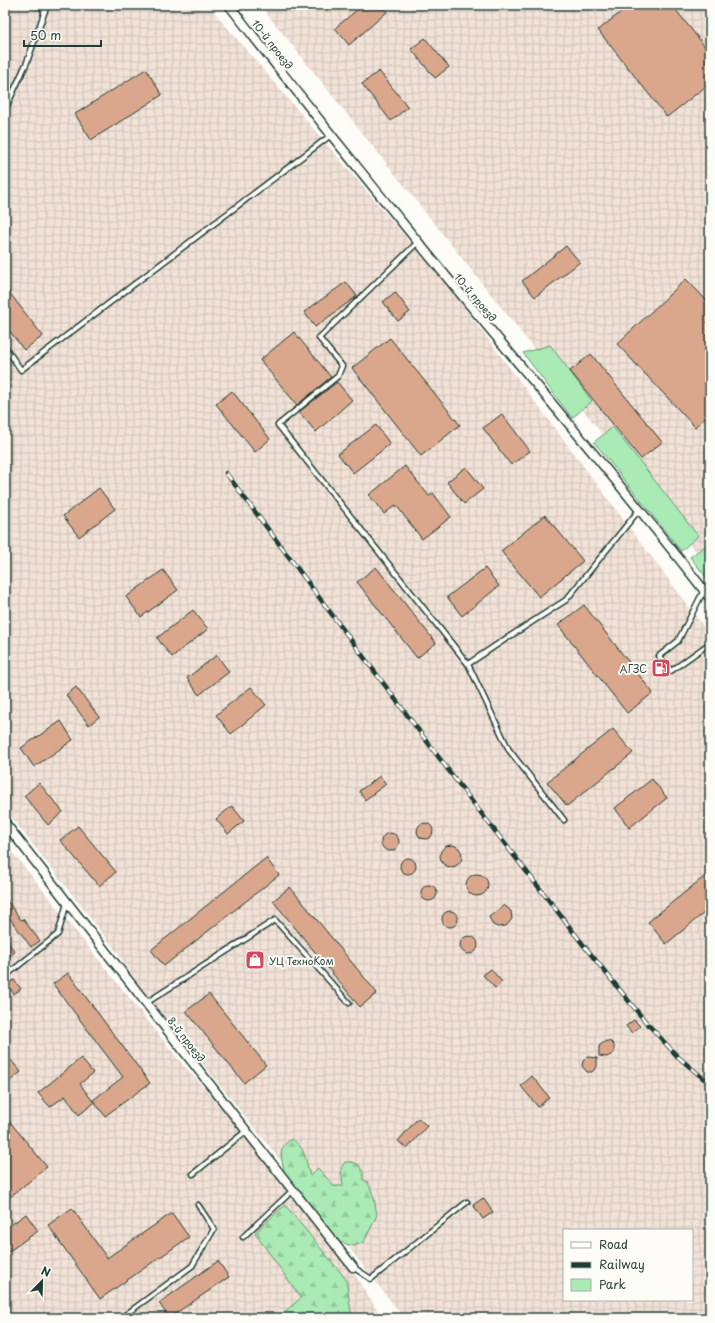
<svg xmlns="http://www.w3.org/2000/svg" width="715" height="1323" viewBox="0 0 715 1323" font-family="'Playpen Sans',sans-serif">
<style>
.industrial{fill:url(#industrial-grid);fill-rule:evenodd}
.green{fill:#aaebb5;stroke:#649474}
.forest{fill:url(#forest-firs);stroke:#649474}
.building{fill:#daa78d;stroke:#1f3d34}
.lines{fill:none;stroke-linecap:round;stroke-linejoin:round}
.lane-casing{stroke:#1f3d34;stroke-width:7}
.street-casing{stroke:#1f3d34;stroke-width:11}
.lane{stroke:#fdfcf7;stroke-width:4}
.street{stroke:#fdfcf7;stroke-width:8}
.rail-casing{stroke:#1f3d34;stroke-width:4.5}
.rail{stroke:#fdfcf7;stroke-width:3;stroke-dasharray:9;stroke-linecap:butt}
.labels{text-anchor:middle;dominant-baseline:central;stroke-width:4;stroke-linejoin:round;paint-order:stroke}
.street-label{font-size:10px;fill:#1f3d34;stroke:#fdfcf7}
.poi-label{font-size:10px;fill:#1f3d34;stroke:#fdfcf7;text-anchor:end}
</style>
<defs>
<pattern id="industrial-grid" width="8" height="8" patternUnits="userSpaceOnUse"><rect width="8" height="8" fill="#f2e2d7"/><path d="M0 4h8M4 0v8" fill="none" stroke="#cfc3b9"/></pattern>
<pattern id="forest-firs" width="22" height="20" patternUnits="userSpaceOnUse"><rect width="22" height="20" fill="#aaebb5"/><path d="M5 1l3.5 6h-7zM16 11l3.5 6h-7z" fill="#92ca9c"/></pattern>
</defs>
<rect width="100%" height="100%" fill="#fdfcf7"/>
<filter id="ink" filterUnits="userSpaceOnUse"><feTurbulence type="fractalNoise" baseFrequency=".025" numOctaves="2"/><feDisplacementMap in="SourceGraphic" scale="8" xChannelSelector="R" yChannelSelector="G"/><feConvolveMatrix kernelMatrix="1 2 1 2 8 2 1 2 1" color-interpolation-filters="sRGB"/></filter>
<g filter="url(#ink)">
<g class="industrial">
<path d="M5 5H208L452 291 710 635V1318H404L281 1161 139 985 116 951 5 809ZM564 1230H692V1300H564Z"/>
<path d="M260 5H710V569Z"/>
<path d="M5 843 184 1066 233 1119 357 1278 382 1318H5Z"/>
</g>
<g class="green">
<path d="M550 345 592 401 572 418 523 353Z"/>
<path d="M613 427 698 536 681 551 594 442Z"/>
<path d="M708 544 710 546V582L690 557Z"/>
</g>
<g class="forest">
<path d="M291 1139C307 1148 305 1161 310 1176L318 1168 334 1186H343L341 1168 345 1162H352L359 1165 363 1173V1180L368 1182 374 1198 377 1215 364 1242 354 1246 339 1242 285 1173C281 1158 277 1149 291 1139Z"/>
<path d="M285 1205 346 1279 352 1318H277L301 1298 255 1233Z"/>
</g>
<g class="building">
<path d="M363 5H381L387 12 349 45 335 28Z"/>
<path d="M630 5H672L710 53V83L667 117 598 30Z"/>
<path d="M425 38 449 67 435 78 411 49Z"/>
<path d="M146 69 162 95 91 140 75 114Z"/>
<path d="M379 71 408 107 391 121 362 84Z"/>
<path d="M566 246 580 262 535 297 522 281Z"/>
<path d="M686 279 710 304V413L695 427 617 344Z"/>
<path d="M346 282 357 296 315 327 304 312Z"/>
<path d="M5 287 43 336 24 350 5 325Z"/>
<path d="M395 292 410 312 398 321 383 302Z"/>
<path d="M294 332 331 377 297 405 260 360Z"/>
<path d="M390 338 460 425 421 456 352 368Z"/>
<path d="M591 354 662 442 641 459 570 371Z"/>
<path d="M337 382 352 400 316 432 299 412Z"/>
<path d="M232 391 270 439 255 452 216 404Z"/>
<path d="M502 414 530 451 511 465 483 428Z"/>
<path d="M376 425 390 444 353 473 338 454Z"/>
<path d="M405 466 429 496 433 493 451 517 422 539 396 505 384 514 369 495Z"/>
<path d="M466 467 483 489 464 504 447 482Z"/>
<path d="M99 488 115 509 79 537 63 516Z"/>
<path d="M545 515 583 561 539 597 501 551Z"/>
<path d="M376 567 436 643 417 658 357 582Z"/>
<path d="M485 568 499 586 462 616 447 597Z"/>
<path d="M163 570 178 590 141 617 126 597Z"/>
<path d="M584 605 653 693 627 713 558 625Z"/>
<path d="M193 610 208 629 172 657 157 638Z"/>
<path d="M217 655 229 672 199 695 187 678Z"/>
<path d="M76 687 99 717 89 725 66 695Z"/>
<path d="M251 687 266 705 231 734 216 715Z"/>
<path d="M61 721 73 740 34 767 21 748Z"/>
<path d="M613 729 633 753 567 806 547 782Z"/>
<path d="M380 776 386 784 365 800 359 791Z"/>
<path d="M652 779 667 798 629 828 615 808Z"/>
<path d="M39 783 63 812 48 825 24 796Z"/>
<path d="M232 806 244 821 228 834 216 819Z"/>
<circle cx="425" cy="831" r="8"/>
<path d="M78 826 116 872 99 886 60 840Z"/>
<circle cx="390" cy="842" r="9"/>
<circle cx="451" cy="856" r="11"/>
<path d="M266 858 279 875 164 966 151 950Z"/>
<circle cx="408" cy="866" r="8"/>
<path d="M710 872V908L666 944 648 922Z"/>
<circle cx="477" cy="885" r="11"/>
<circle cx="429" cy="893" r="8"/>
<path d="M290 887 377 993 360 1007 273 901Z"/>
<path d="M5 898 21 920 23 919 40 941 31 947 5 912Z"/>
<path d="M504 905 511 911 512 919 506 926 497 927 493 925 489 917Z"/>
<circle cx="450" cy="919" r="8"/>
<circle cx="469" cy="945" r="9"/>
<path d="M5 938 15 952 5 960Z"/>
<path d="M491 969 502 982 495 988 483 975Z"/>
<path d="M68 973 150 1083 105 1116 93 1100 123 1077 53 984Z"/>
<path d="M14 980 21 989 14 994 7 984Z"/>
<path d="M209 994 266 1065 244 1083 186 1011Z"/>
<path d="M634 1020 640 1026 632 1033 626 1026Z"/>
<path d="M606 1041 611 1042 614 1045V1053L607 1057 599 1056V1046Z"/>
<path d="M5 1053 21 1072 5 1085Z"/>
<path d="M587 1057 597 1058V1067L592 1072H587L582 1066 583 1061Z"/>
<path d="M81 1058 93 1073 80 1084 94 1103 79 1115 65 1096 50 1107 38 1093Z"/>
<path d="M532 1076 549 1097 538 1107 521 1086Z"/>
<path d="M5 1116 47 1167 5 1201Z"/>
<path d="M418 1118 427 1126 407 1149 398 1141Z"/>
<path d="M483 1198 493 1212 483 1219 473 1205Z"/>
<path d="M72 1208 107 1258 172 1213 189 1237 100 1299 48 1225Z"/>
<path d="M26 1214 38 1231 5 1254V1229Z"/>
<path d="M218 1261 229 1277 169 1318 159 1303Z"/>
</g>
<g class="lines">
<defs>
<g id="lane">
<path d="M40 5 44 11"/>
<path d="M5 110 27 62 47 5"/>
<path d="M418 242 319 338 342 366 338 376 278 425 468 664 509 750 564 820"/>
<path d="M5 347 21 370 331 135"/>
<path d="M704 590 678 641 659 656 671 671 710 643"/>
<path d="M468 664 504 640 566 600 639 510"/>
<path d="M8 974 58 934 67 903"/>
<path d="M146 1003 275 920 349 1003"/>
<path d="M193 1174 246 1131"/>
<path d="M243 1237 293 1190"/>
<path d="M353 1267 371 1279 467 1202"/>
<path d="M121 1318 192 1266 214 1229 198 1205"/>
</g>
<g id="street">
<path d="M229 5C291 85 354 164 418 242 515 361 616 477 710 598"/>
<path d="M5 823 353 1267"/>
</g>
</defs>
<use href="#lane" class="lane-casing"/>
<use href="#street" class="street-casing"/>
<use href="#lane" class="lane"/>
<use href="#street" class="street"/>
<defs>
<path id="rail" d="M226 473 464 791 585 947 645 1021 677 1056 710 1084"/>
</defs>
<use href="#rail" class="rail-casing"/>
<use href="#rail" class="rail"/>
</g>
</g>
<defs>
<symbol id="fuel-square" viewBox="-11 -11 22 22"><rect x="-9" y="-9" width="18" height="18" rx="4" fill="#d1495b" stroke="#fdfcf7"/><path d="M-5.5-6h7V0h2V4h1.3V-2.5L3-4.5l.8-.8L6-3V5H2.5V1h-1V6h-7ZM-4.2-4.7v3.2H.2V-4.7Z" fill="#fff"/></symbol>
<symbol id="shop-square" viewBox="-11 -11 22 22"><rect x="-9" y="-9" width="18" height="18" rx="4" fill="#d1495b" stroke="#fdfcf7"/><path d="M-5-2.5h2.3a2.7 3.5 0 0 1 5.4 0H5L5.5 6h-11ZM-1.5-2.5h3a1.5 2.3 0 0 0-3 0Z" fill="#fff"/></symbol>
</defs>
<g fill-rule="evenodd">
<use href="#fuel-square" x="650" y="657" width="22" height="22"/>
<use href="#shop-square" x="244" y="949" width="22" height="22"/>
</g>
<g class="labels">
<g class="street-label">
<text transform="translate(273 44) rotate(52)">10-й проезд</text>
<text transform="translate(476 297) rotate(50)">10-й проезд</text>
<text transform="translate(187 1039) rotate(52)">8-й проезд</text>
</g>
<g class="poi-label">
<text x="647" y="668">АГЗС</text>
<text x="269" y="960" text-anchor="start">УЦ ТехноКом</text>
</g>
</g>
<rect width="715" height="1323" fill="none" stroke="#fdfcf7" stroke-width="20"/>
<rect x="10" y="10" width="695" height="1303" fill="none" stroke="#1f3d34" stroke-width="1.5" filter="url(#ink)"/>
<rect x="563" y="1229" width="130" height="72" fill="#fdfcf7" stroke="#a4b0a9"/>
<rect x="571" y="1242" width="20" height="6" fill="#fdfcf7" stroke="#a4b0a9"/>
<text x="599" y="1249" font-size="12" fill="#1f3d34">Road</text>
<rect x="571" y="1262" width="20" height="6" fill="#1f3d34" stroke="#a4b0a9"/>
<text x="599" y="1269" font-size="12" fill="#1f3d34">Railway</text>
<rect x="571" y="1279" width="20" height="12" fill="#aaebb5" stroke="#a4b0a9"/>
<text x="599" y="1289" font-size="12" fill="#1f3d34">Park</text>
<g transform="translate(42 1281) rotate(23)" stroke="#fdfcf7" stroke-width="3" paint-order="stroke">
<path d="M0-3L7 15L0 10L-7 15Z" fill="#1f3d34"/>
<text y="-6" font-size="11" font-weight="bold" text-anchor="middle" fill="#1f3d34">N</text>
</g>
<path d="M24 40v6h77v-6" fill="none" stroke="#1f3d34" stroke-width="2"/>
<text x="30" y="40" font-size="12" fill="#1f3d34" stroke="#fdfcf7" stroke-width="3" paint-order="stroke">50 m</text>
</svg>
